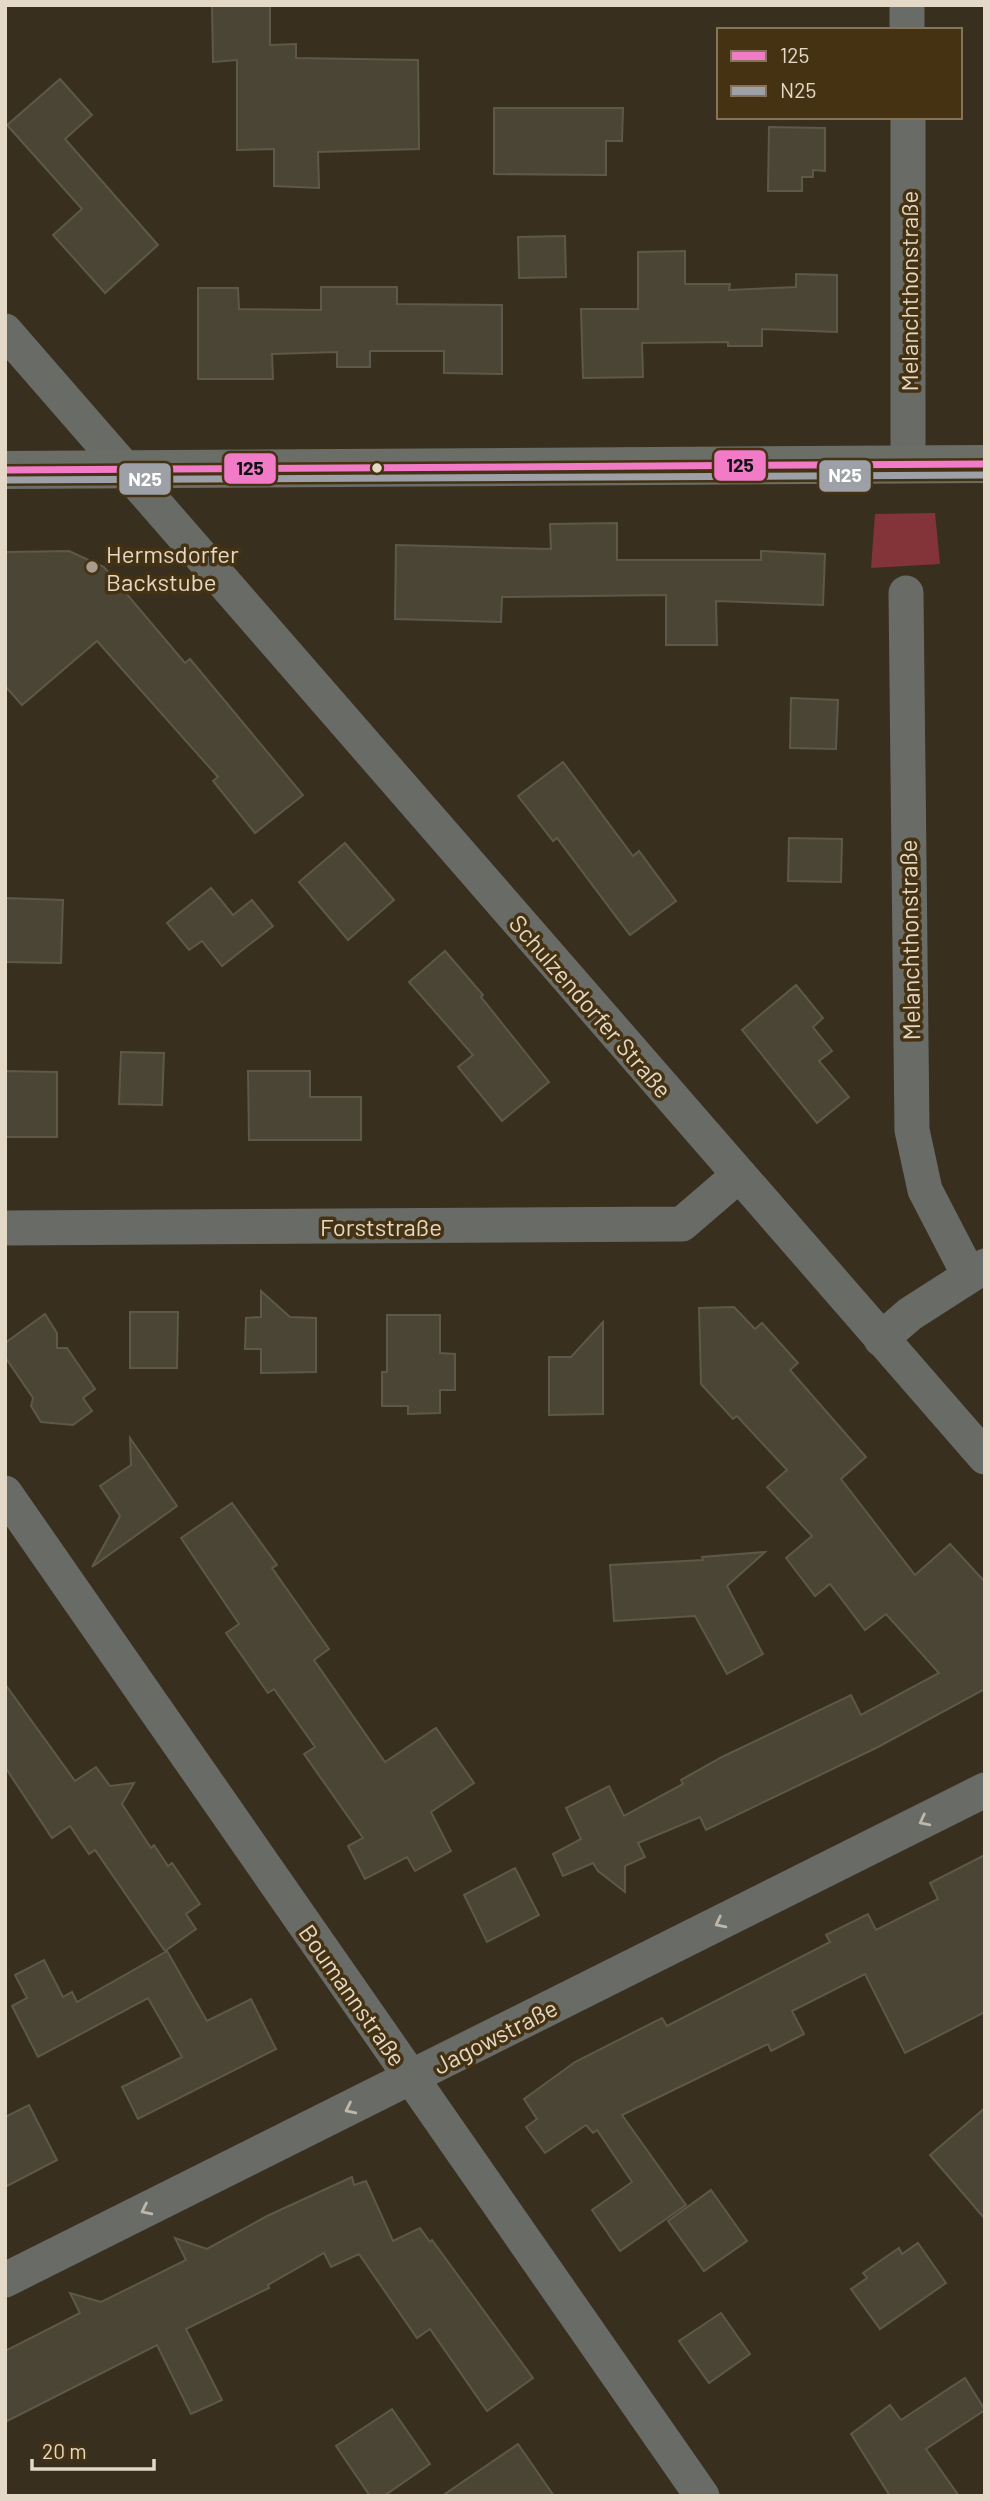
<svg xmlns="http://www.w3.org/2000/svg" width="990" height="2501" viewBox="0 0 990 2501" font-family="Barlow,sans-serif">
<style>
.green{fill:#823439}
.building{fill:#4b4536;stroke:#5d5849;stroke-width:2}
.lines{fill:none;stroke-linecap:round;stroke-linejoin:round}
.minor{stroke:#696b67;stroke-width:35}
.secondary{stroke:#6b6e67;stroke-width:38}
.bus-1-casing{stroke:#453212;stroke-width:12}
.bus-2-casing{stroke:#453212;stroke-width:12}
.bus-1{stroke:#f17bc7;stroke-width:7}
.bus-2{stroke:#9da0a7;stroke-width:7}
.oneway{stroke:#bfb7aa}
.bus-dot{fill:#e4d8c7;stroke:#453212;stroke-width:2.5}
.poi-dot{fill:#a89d8c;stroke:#453212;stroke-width:2.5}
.labels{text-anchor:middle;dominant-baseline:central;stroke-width:7;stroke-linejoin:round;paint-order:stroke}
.street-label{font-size:24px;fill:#e4d8c7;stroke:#453212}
.poi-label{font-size:24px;fill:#e4d8c7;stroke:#453212;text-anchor:start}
.line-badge{stroke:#453212;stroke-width:2.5}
.badge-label{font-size:19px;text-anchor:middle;font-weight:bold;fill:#fff}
.pale-badge-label{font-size:19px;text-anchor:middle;font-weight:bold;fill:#111}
</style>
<rect width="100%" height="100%" fill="#392f1e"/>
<path class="green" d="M935 513 940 564 871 568 875 514Z"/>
<g class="building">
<path d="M212 5H270V45L296 44V58L418 60 419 149 318 152 319 188 274 186V149L237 150V60L213 62Z"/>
<path d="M60 79 92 115 65 139 158 245 105 293 53 235 82 209 7 125Z"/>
<path d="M494 108H623L622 141H606V175L494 174Z"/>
<path d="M769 127 825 128V171L813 170V177H802V191H768Z"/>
<path d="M565 236 566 277 519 278 518 237Z"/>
<path d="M685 251V284H730L729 290 796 287V274L837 275V332L762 329V346H728V342L642 343 643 377 583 378 581 309H638V252Z"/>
<path d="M321 287H397V304L502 305V374L444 373V351H370V367H337V352L272 354 273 379H198V288H238L239 309 321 310Z"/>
<path d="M617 523V560H761V551L825 554 823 605 716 601 717 645H666V595L502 597 501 622 395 619 396 545 551 549 550 524Z"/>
<path d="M69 551 104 567 185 663 190 659 303 795 255 833 213 781 218 777 97 641 22 705 5 686V552Z"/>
<path d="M791 698 838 700 836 749 790 748Z"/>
<path d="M563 762 633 856 639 851 676 901 630 935 557 838 553 841 518 796Z"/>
<path d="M789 838 842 839 841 882 788 881Z"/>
<path d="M345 843 394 900 348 940 299 882Z"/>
<path d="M211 888 233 915 252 900 273 926 222 966 202 941 189 950 167 923Z"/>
<path d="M5 898 63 900 61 963 5 962Z"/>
<path d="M445 951 483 995 481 997 549 1082 502 1121 458 1067 473 1055 409 982Z"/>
<path d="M796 985 823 1018 813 1027 832 1051 819 1061 849 1097 817 1123 742 1030Z"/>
<path d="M121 1052 164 1053 162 1105 119 1104Z"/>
<path d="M5 1071 57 1072V1137H5Z"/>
<path d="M248 1071H310V1097H361V1140H249Z"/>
<path d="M261 1291 290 1317 316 1318V1372L261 1373V1349H245L246 1318 261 1317Z"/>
<path d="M734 1307 755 1329 762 1323 798 1363 790 1370 866 1457 841 1479 915 1575 950 1544 985 1582V1689L878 1747 706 1830 700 1817 638 1843 645 1857 625 1866V1892L598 1871 593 1863 563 1876 553 1854 581 1839 566 1808 609 1786 624 1816 683 1784 681 1780 722 1757 851 1695 861 1715 939 1673 886 1614 865 1630 830 1584 815 1596 786 1558 812 1536 767 1487 787 1470 737 1416 733 1419 701 1384 699 1308Z"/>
<path d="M130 1312H178L177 1368H130Z"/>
<path d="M45 1314 57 1333V1348H67L95 1389 83 1398 92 1411 73 1425 41 1422 31 1406 33 1398 5 1357V1343Z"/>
<path d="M387 1315H440V1353L455 1354V1390H440V1413L408 1414V1406H382V1372H387Z"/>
<path d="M603 1322V1414L549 1415V1357H571Z"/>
<path d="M130 1438 177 1506 92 1567 120 1516 100 1486 131 1465Z"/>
<path d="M232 1503 277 1565 272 1568 329 1649 314 1660 385 1762 436 1728 474 1783 431 1812 451 1851 415 1871 407 1857 365 1879 348 1846 363 1838 304 1754 315 1747 274 1689 268 1693 226 1633 239 1624 181 1538Z"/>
<path d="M765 1552 727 1586 763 1654 727 1674 695 1616 614 1621 610 1565 703 1560 702 1557Z"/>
<path d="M5 1684 75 1781 96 1767 110 1786 134 1783 122 1804 151 1848 154 1845 168 1866 172 1863 200 1904 186 1914 196 1929 165 1951 95 1850 89 1854 70 1826 52 1838 5 1767Z"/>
<path d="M985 1855V2012L905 2053 865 1974 792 2011 804 2034 771 2051 768 2044 622 2115 686 2205 620 2251 592 2210 632 2182 597 2130 593 2133 586 2125 545 2153 526 2127 537 2119 524 2099 575 2062 662 2018 667 2026 830 1942 826 1935 868 1914 876 1930 938 1899 930 1883Z"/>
<path d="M515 1868 539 1915 487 1942 464 1895Z"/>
<path d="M167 1951 207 2021 251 1999 276 2049 138 2119 122 2087 182 2057 148 1998 38 2057 12 2006 27 1998 15 1975 44 1960 63 1997 72 1992 77 2002Z"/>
<path d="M29 2105 57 2160 5 2187V2117Z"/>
<path d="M985 2108V2219L930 2155Z"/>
<path d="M352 2177 354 2185 366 2181 393 2241 420 2228 430 2242 432 2240 533 2378 487 2411 430 2329 417 2338 359 2254 331 2267 324 2253 268 2285 269 2288 186 2329 222 2400 191 2414 157 2345 5 2422V2351L80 2313 70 2293 101 2302 186 2260 175 2238 207 2249 267 2216Z"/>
<path d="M711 2190 747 2241 704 2271 668 2221Z"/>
<path d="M918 2243 946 2283 880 2329 851 2289 867 2278 863 2273 880 2261 899 2248 902 2254Z"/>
<path d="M721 2313 750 2354 709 2383 679 2341Z"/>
<path d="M965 2378 985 2410 926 2449 959 2496H890L851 2434 890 2405 901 2420Z"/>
<path d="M392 2409 430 2464 384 2496H370L336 2446Z"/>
<path d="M518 2444 554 2496H442Z"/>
</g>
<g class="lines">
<g class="minor">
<path d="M907 5V30"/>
<path d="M908 117V464"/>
<path d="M5 331 985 1457"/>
<path d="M906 593 912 1130 925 1190 969 1275"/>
<path d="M5 1228 682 1224 739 1175"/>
<path d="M881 1339 910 1314 985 1266"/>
<path d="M5 1493 702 2496"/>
<path d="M5 2280 985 1790"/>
</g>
<path class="secondary" d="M5 470 985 464"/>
<defs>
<path id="bus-1" d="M5 470 985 464"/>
<path id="bus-2" d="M5 480 985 475"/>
</defs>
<use href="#bus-1" class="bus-1-casing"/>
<use href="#bus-2" class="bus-2-casing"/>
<use href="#bus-1" class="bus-1"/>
<use href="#bus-2" class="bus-2"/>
</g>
<defs><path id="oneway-chevron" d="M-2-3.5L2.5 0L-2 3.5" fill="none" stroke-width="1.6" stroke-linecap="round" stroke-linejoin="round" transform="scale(1.75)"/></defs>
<g class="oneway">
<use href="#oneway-chevron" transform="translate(924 1821) rotate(153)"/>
<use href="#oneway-chevron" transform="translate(720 1923) rotate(153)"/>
<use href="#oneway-chevron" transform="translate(350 2109) rotate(154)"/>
<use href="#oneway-chevron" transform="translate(146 2210) rotate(154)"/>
</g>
<circle class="bus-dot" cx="377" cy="468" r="6"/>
<circle class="poi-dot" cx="92" cy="567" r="7"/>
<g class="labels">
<g class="street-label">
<text transform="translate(908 291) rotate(-90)">Melanchthonstraße</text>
<text transform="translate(909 940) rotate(-91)">Melanchthonstraße</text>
<text transform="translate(591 1006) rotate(49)">Schulzendorfer Straße</text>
<text x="381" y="1226">Forststraße</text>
<text transform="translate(353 1995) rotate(55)">Boumannstraße</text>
<text transform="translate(495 2036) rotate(-27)">Jagowstraße</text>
</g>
<g class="poi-label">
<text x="106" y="553">Hermsdorfer<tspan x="106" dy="28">Backstube</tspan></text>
</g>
</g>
<g class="line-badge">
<rect x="713" y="449" width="54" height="33" rx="7" fill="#f17bc7"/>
<rect x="223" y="452" width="54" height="33" rx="7" fill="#f17bc7"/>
<rect x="818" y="459" width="54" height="34" rx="7" fill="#9da0a7"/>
<rect x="118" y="462" width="54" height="34" rx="7" fill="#9da0a7"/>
</g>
<g class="badge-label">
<text x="845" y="482">N25</text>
<text x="145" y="486">N25</text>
</g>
<g class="pale-badge-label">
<text x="740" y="472">125</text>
<text x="250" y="475">125</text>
</g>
<rect width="990" height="2501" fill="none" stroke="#e4d8c7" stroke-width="14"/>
<rect x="717" y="28" width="245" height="91" fill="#453212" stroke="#85745a" stroke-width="2"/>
<rect x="731" y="51" width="35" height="10" fill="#f17bc7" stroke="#85745a" stroke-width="2"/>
<text x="780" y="63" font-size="21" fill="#e4d8c7">125</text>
<rect x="731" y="86" width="35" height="10" fill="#9da0a7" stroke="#85745a" stroke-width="2"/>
<text x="780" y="98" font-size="21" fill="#e4d8c7">N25</text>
<path d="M32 2459v10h122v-10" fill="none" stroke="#e4d8c7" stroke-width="3.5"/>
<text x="42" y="2459" font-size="21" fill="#e4d8c7" stroke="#453212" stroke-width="5" paint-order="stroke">20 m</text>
</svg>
